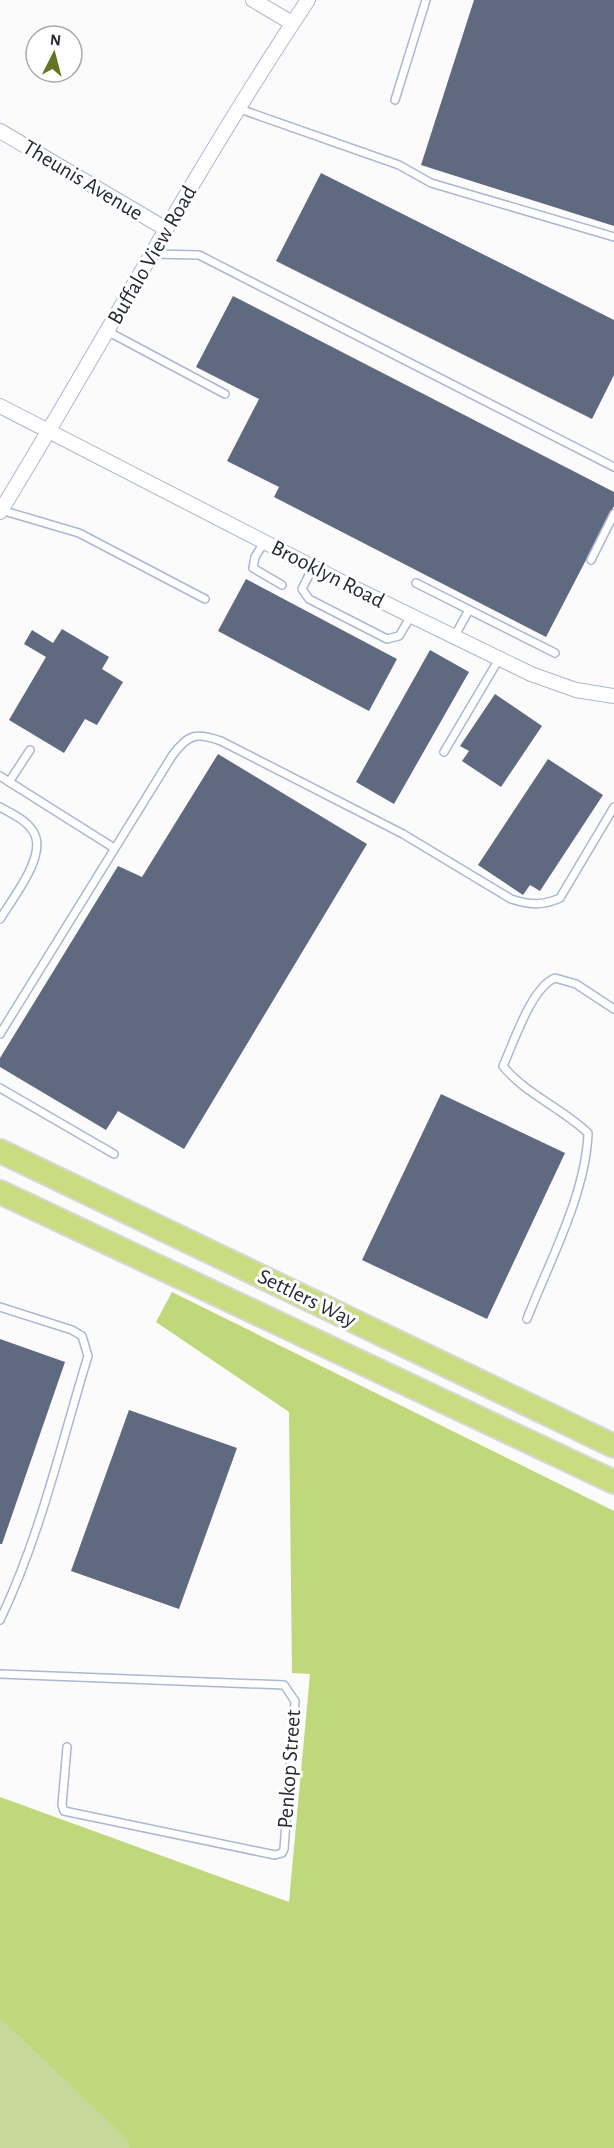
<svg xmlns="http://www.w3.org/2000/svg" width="614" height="2148" viewBox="0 0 614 2148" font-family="'Alegreya Sans',sans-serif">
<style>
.green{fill:#c6d99b}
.forest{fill:#bfd87b}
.building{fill:#5f697f}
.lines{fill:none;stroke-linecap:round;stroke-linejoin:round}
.service-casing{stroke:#acb8d0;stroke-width:10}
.minor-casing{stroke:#acb8d0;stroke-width:16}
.primary-casing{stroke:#d8d8da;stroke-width:26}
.service{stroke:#fff;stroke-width:7}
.minor{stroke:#fff;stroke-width:14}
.primary{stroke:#c9dd80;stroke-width:22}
.labels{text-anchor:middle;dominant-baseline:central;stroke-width:6;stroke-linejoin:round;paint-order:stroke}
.street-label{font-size:22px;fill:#252933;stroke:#fff}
</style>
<rect width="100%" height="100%" fill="#fbfbfb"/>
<path class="green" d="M0 2014 191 2148H0Z"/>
<path class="forest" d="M172 1292 614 1511V2148H129L128 2140 0 2018V1797L289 1902 310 1674 292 1673 289 1412 156 1322Z"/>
<g class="building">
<path d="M474 0H614V226L421 165Z"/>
<path d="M321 173 614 320V375L592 419 276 261Z"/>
<path d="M233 296 614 492V506L546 637 274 497 279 487 227 461 259 399 196 367Z"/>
<path d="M246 579 397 659 369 711 218 631Z"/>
<path d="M62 629 109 657 102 669 123 682 97 725 85 719 64 753 9 720 46 657 24 644 32 630 53 643Z"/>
<path d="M430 650 469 672 394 804 356 782Z"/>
<path d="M495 694 542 726 501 787 462 761 469 751 460 746Z"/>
<path d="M218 754 367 844 184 1149 118 1111 106 1130 0 1067V1058L118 866 142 877Z"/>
<path d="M548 759 603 795 540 891 530 885 523 895 478 865Z"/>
<path d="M441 1094 565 1153 487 1319 362 1260Z"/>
<path d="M0 1339 65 1362 2 1544H0Z"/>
<path d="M129 1410 237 1448 179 1609 71 1571Z"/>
</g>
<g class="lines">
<defs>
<g id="service">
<path d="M395 100 426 0"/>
<path d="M240 109 399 165 431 183 614 237"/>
<path d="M152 254 199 255 614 467"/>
<path d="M107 331 225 394"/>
<path d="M1 510 79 533 205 599"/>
<path d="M265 541 255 557 253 568 282 585"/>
<path d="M591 560 614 514"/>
<path d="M313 567 302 589 309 599 387 639 399 636 411 616"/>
<path d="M416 583 555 653"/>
<path d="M454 637 469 610"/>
<path d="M444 752 499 659"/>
<path d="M0 776 114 848"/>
<path d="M9 782 30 750"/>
<path d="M0 807C12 814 27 820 34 833 47 856 12 899 0 919"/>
<path d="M0 1034 172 756C188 734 196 732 221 741L403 834 511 899C530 905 542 906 560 898L614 807"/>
<path d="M0 1088 114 1154"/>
<path d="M0 1307 72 1330 82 1336 88 1356C61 1444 40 1537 0 1620"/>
<path d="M527 1319C549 1262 586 1194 588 1133 562 1108 524 1093 503 1066 514 1042 531 988 555 978L576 984 614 1009"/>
<path d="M0 1674 284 1685 295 1701 284 1849 282 1853 275 1855 64 1811 62 1805 67 1747"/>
</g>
<g id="minor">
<path d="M253 0 292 23"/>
<path d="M0 131 166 229"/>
<path d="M0 406 346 584 531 674 576 690 614 696"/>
<path d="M0 512C104 342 197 166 308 0"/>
</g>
<g id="primary">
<path d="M0 1151 614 1446"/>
<path d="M0 1192 614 1482"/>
</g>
</defs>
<use href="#service" class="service-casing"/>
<use href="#minor" class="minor-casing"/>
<use href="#primary" class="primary-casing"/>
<use href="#service" class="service"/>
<use href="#minor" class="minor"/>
<use href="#primary" class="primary"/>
</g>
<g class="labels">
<g class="street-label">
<text transform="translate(83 180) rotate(31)">Theunis Avenue</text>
<text transform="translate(152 255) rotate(-60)">Buffalo View Road</text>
<text transform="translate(328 574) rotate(27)">Brooklyn Road</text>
<text transform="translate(307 1298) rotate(26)">Settlers Way</text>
<text transform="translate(289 1769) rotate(-86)">Penkop Street</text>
</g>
</g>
<g transform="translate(54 54) rotate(6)"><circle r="28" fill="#ffffff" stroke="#a8a9ad" stroke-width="1.5"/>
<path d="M0-4.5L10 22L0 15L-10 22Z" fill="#627625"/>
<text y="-9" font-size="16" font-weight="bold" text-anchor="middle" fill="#252933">N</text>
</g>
</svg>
